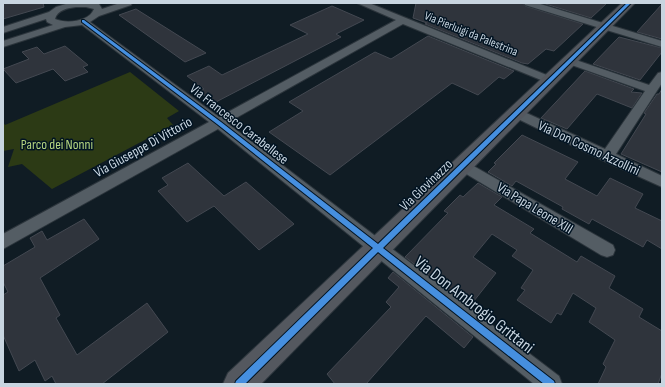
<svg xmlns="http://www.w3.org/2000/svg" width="665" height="387" viewBox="0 0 665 387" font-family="'Sofia Sans Condensed',sans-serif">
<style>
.green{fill:#2c3a15}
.building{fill:#2f343c;stroke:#434851}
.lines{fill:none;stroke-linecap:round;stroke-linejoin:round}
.street-casing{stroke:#2c353c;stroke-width:2}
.secondary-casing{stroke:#2c353c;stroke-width:2}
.street{fill:#545d64;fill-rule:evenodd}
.secondary{fill:#54585f;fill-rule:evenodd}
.cycleway-casing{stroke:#011322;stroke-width:2}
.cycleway{fill:#468fdf;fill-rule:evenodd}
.labels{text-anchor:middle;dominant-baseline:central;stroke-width:3;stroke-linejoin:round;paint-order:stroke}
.far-street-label{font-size:12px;fill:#c8d5e0;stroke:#011322}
.street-label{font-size:14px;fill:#c8d5e0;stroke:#011322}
.park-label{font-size:14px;fill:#b4d47f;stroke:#011322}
.near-street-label{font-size:17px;fill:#c8d5e0;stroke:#011322}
</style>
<rect width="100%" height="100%" fill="#101c24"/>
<path class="green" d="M130 72 179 111 167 118 173 125 52 189 22 164 8 167 14 149 3 151V122L5 125Z"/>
<g class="building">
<path d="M3 3H43L44 7 3 19Z"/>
<path d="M416 3H523L525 6 583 24 554 51 546 49 528 64 522 63 425 24 427 23 413 18Z"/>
<path d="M542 3H607L591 18Z"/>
<path d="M662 4V39L637 32Z"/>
<path d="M332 6 364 20 336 34 341 37 214 103 199 92 204 89 187 76 209 66 222 75 308 34 290 25Z"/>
<path d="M136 9 206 53 185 62 119 15Z"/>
<path d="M428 36 514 71 504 79 499 77 478 95 452 83 330 175 269 132 303 111 289 102 375 52 391 59Z"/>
<path d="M619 37 662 48V52L640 80 593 64Z"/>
<path d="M65 46 88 65 83 67 88 72 65 81 53 69 16 83 3 69 29 59 22 52 37 47 44 54Z"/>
<path d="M585 71 634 89 631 92 642 93 632 108 597 94 567 129 541 118Z"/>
<path d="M662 89V172L621 154 646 114 644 113 657 94H659Z"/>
<path d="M522 135 578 162 565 179 597 196 610 178 643 194 635 208 662 221V249L647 240 643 247 592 219 589 224 562 209 563 207 516 181 512 186 488 172 496 164 494 163Z"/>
<path d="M188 163 224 196 246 182 294 224 259 250 214 206 187 222 158 191 168 185 162 178Z"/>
<path d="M478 183 502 197 494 205 534 229 530 233 577 262 581 256 615 276 609 288 643 309 639 317 662 331V373L658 384H598L606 367 603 364 615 340 589 322 596 308 573 293 561 315 557 313 551 323 517 300 525 290 521 288 533 270 512 256 517 250 492 234 473 257 496 273 470 306 405 257 448 213 444 211 460 195 463 197Z"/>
<path d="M84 219 99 239 40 278 60 315 56 318 77 355 147 303 168 332 102 384H56L52 376 45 381 35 360 19 371 3 335V295L8 292 3 282V266L35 247 30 238 42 231 47 240Z"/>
<path d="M393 272 473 337 464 348 426 316 366 384H335L327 374 391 307 386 302 399 287 388 278Z"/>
</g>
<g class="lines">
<defs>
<g id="street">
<path d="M69 3 99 4 102 9 120 3H132L131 5 99 16 90 22 219 117 396 20 357 3H369L554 78 556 80 554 82H546L403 24 227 123 559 376 562 384H534L218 129 3 249V234L209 122 82 25 65 27 3 47V41L53 25 47 22 46 19 3 33V27L49 12 56 7ZM76 7H86L94 9C89 22 66 24 55 19 57 10 68 8 76 7Z"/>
<path d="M524 3H537L662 41V47L525 5Z"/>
<path d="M570 58 649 85 658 73 662 72V83L616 154 662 176V187L602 160 512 116 510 113 512 110H520L605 149 645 91 566 63 565 61 566 59Z"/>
<path d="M463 160 613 245 615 250 613 255 607 257 601 255 458 169 456 165 458 161Z"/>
</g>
<path id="secondary" d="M622 3H635L261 384H223L228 373Z"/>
</defs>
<use href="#street" class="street-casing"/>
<use href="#secondary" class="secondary-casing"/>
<use href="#street" class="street"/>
<use href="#secondary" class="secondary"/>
<defs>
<path id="cycleway" d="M627 3H631L383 248 554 381 555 384H544L378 252 245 384H235L236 381 373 248 217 124 82 22V20H84L221 122 378 244Z"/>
</defs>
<use href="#cycleway" class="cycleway-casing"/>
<use href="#cycleway" class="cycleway"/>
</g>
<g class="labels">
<g class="far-street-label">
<text transform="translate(471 34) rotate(22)">Via Pierluigi da Palestrina</text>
</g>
<g class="street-label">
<text transform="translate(239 124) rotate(38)">Via Francesco Carabellese</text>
<text transform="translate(143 147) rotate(-29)">Via Giuseppe Di Vittorio</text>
<text transform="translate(589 148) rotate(25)">Via Don Cosmo Azzollini</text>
<text transform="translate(426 185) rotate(-44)">Via Giovinazzo</text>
<text transform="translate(535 208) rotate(31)">Via Papa Leone XIII</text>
</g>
<g class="park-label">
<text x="57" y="144">Parco dei Nonni</text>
</g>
<g class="near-street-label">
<text transform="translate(474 305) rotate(38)">Via Don Ambrogio Grittani</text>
</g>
</g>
<rect width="665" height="387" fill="none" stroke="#c8d5e0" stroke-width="8"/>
</svg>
